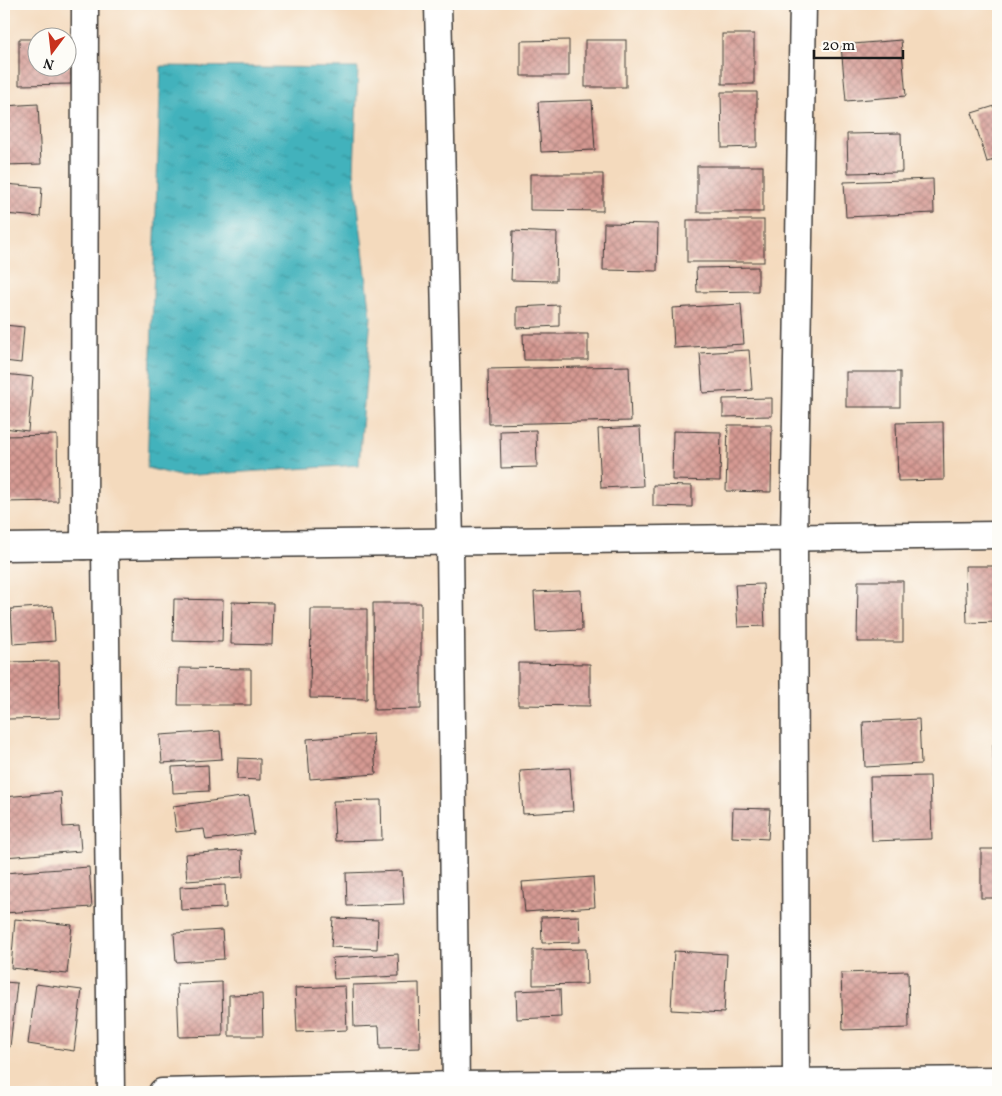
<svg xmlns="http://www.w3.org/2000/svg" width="1002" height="1096" viewBox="0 0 1002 1096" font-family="Vollkorn,serif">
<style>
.water{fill:url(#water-ripples);stroke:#2f676c}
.building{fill:url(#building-cross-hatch)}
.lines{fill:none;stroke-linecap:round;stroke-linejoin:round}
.minor-casing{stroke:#3c3834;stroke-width:29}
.minor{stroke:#fff;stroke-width:26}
</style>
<defs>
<pattern id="water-ripples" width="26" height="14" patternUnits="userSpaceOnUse" patternTransform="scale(1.25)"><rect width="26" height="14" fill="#42b2bc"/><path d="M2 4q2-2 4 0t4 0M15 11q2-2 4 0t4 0" fill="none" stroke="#369098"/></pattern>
<pattern id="building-cross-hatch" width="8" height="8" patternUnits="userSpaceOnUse" patternTransform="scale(1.25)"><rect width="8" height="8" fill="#d69a93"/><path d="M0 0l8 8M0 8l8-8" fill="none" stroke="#ad7d77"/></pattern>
</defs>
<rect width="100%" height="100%" fill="#fdfcf7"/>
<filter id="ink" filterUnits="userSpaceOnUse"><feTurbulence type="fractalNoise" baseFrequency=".02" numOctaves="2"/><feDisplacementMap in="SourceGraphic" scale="10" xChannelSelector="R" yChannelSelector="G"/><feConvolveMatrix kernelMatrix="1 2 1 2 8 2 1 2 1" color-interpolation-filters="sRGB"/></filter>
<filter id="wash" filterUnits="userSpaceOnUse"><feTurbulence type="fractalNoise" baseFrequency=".0096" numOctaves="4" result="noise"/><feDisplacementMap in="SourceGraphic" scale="20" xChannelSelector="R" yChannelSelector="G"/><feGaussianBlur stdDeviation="1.12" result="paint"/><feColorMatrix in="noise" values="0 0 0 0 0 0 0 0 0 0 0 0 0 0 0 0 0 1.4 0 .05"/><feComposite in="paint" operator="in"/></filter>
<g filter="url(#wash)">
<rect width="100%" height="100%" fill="#f4dabd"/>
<path class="water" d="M161 66 358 68 354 172 371 317 359 465 179 476 147 468Z"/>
<g id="blocks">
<g class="building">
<rect x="722" y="34" width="32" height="50"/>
<path d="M19 39H38V68H68V39H70L71 84 19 85Z"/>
<path d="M569 40V76H521V41Z"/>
<rect x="585" y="40" width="41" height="47"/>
<path d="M901 40 906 96 846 101 841 45Z"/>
<path d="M721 92H757V147L722 148Z"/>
<path d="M592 100 595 150 541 152 538 102Z"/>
<path d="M38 104 41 164 4 165V106Z"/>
<path d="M998 105V159L987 162 972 113Z"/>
<path d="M901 133 902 172 848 173 847 134Z"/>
<rect x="697" y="166" width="66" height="46"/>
<path d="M530 174H603V211L530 210Z"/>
<path d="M933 179 934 213 846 217 844 182Z"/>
<path d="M4 184 42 187 40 217 4 214Z"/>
<rect x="687" y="220" width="77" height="42"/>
<path d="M604 223 658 224 657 271 603 270Z"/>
<path d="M513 231 557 233 556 281 511 280Z"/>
<path d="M758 267V291L697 292 696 268Z"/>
<path d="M741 304 744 344 674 348 672 308Z"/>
<path d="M559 305V326L517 328V307Z"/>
<path d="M4 325 24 327 21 363 4 361Z"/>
<path d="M523 334H588V360H524Z"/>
<path d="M749 350 752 390 703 393 700 353Z"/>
<path d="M629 366 631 421 489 424 488 369Z"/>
<rect x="846" y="372" width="54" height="35"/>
<path d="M4 374 33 377 28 431 4 428Z"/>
<path d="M772 398V416L723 417V399Z"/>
<path d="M943 422 944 480 898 481 896 423Z"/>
<path d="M728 425H772L771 492 726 491Z"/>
<path d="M640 427 643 486 601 488 598 429Z"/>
<path d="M536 430 537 467 501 468 500 431Z"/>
<path d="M673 431 721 432 720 481 672 480Z"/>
<path d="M57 435 58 501 4 502V436Z"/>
<path d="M653 485 692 486V507L653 506Z"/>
<path d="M965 566H998V622L967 623Z"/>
<path d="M858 581H903V642H857Z"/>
<path d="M763 584 765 626 738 627 735 585Z"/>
<path d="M581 590 582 630 536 632 534 592Z"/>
<path d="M174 599 223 600 222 642 173 641Z"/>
<path d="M232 602 273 603 272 645 231 644Z"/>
<path d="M373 603H421V709L374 710Z"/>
<path d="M53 606 55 641 13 644 11 609Z"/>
<path d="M311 609H367V699L310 698Z"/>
<path d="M59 661 60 718 7 719 6 662Z"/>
<path d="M518 663 590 664V706L518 705Z"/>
<path d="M179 668 251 669V705H178Z"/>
<path d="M919 719 921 764 865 767 863 722Z"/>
<path d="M220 731 222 759 162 763 160 735Z"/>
<path d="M373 734 376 774 310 779 307 739Z"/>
<path d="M993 744H998V776H994Z"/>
<path d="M238 758 260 759V780L237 779Z"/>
<path d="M208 765 209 791 173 793 172 767Z"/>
<path d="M570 768 573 811 523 814 520 771Z"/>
<path d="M930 776 932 839 872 841 870 777Z"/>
<path d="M61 792 63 827 79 826 81 851 4 857V797Z"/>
<path d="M249 796 254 834 206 840 204 829 176 832 173 806Z"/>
<path d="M381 800 382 840 335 841 333 801Z"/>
<path d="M733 808 770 809 768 839 732 837Z"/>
<rect x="981" y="849" width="17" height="49"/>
<path d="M242 850 243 877 187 881 185 854Z"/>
<path d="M89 867 92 907 4 913V873Z"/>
<path d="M402 871 404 904 347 906 346 873Z"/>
<path d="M593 877 595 907 525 912 522 882Z"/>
<path d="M225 885 226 908 181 910 180 887Z"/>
<path d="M579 916 580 942 542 943 541 917Z"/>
<path d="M333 918 378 920 377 949 331 947Z"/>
<path d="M15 919 72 925 67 974 11 968Z"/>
<path d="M222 930 224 959 176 962 174 933Z"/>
<path d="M586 949 587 984 533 985V950Z"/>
<path d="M674 951 727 954 724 1013 671 1010Z"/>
<path d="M398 954 399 976 334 979 332 958Z"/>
<path d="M908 971 909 1028 843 1030 841 973Z"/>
<path d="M4 982 17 983 10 1047 4 1046Z"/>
<path d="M222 982 223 1036 179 1037 177 984Z"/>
<path d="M419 983 420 1048 380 1049 379 1026 354 1027 353 985Z"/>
<path d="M36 984 82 990 74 1051 28 1044Z"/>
<path d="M345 986 347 1030 297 1032 295 988Z"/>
<path d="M560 989 561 1017 517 1019 516 991Z"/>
<path d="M262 994 263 1036H229V995Z"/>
</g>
</g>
</g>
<g filter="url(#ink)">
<use href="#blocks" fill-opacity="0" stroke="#3c3834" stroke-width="1"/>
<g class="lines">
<defs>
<g id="minor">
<path d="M438 4 450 542 456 1092"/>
<path d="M84 546 85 4"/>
<path d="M105 546 111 1092"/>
<path d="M4 547 998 535"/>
<path d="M796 1082 794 537 803 4"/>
<path d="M162 1092 456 1085 998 1080"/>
</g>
</defs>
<use href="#minor" class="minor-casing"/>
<use href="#minor" class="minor"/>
</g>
</g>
<rect width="1002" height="1096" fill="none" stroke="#fdfcf7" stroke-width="20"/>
<g transform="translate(52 52) rotate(195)"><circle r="24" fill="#fdfcf7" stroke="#a3a29f"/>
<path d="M0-4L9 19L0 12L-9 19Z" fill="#c8321e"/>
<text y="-8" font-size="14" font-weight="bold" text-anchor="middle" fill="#1c1c1c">N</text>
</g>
<path d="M814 50v8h89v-8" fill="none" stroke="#1c1c1c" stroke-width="2.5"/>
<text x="822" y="50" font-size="15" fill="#1c1c1c" stroke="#fdfcf7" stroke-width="4" paint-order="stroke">20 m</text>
</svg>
